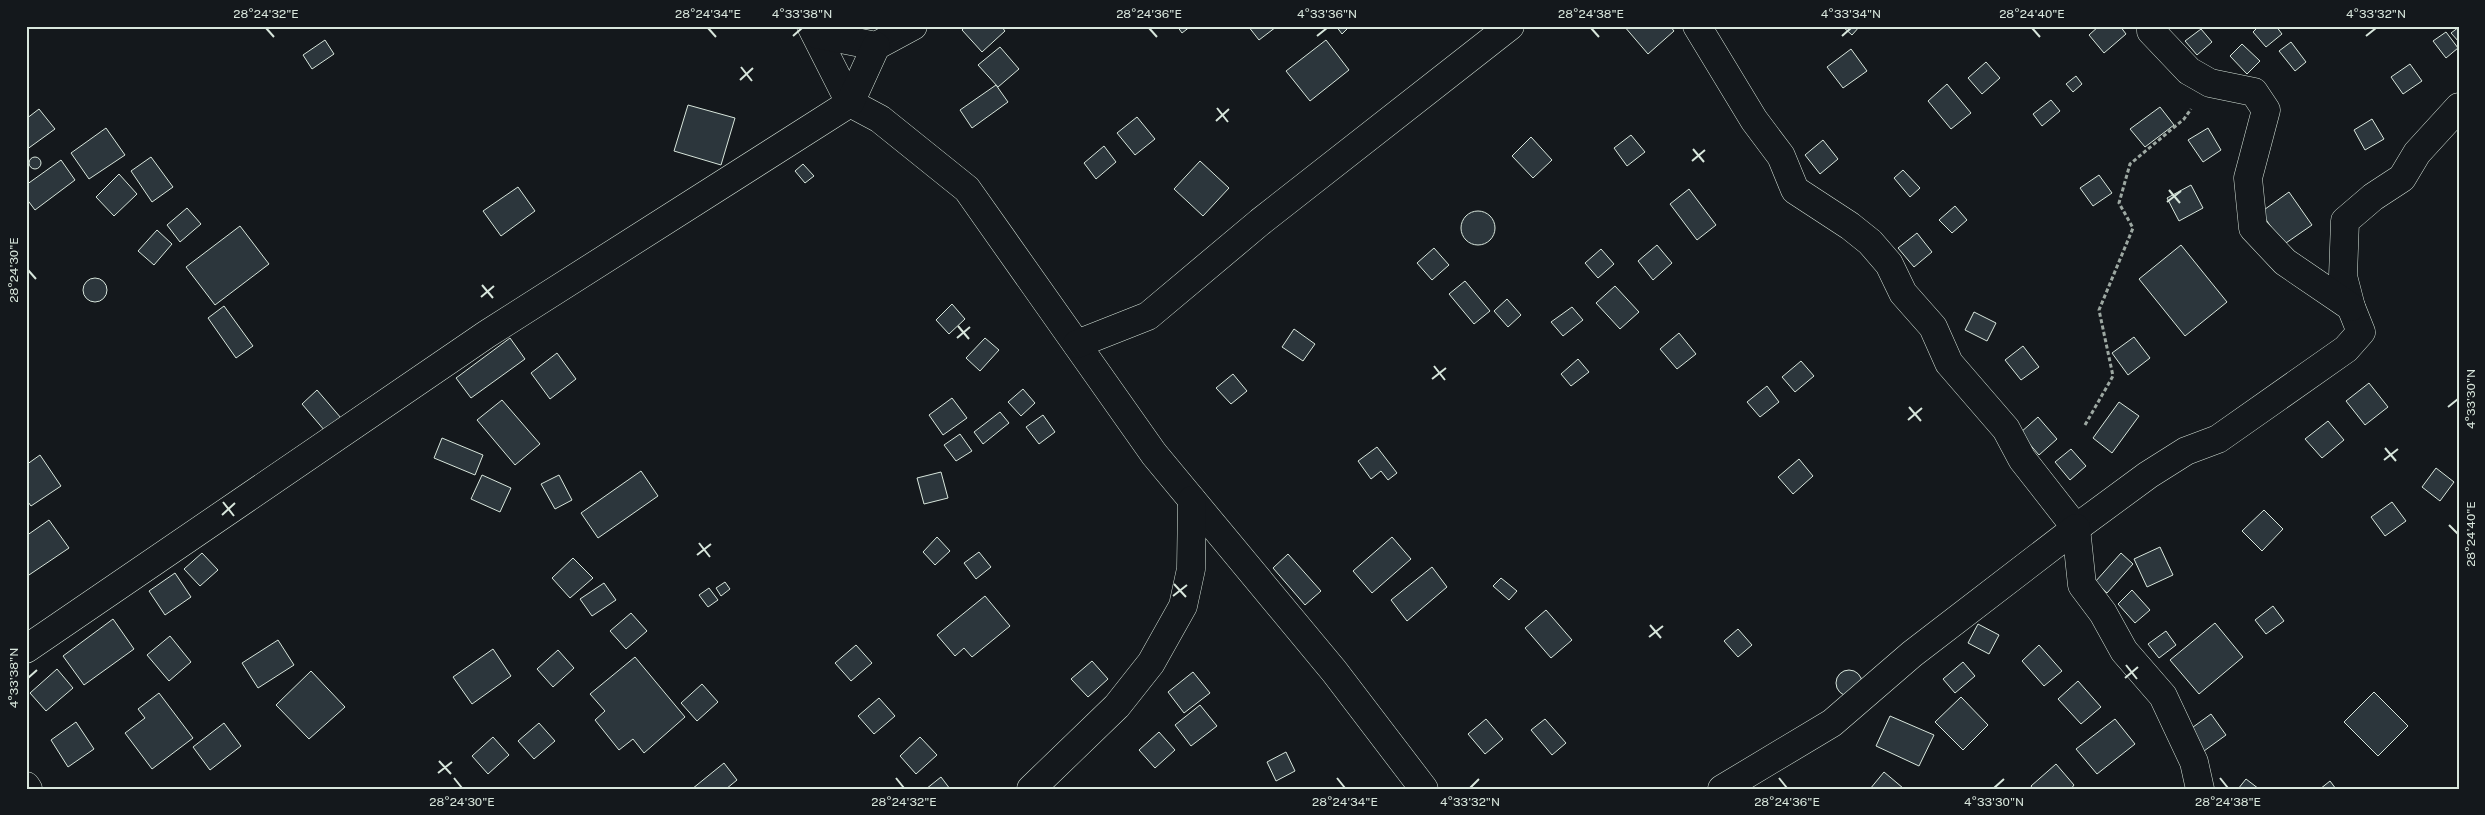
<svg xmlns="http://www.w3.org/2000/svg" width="2485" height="815" viewBox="0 0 2485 815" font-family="'Public Sans',sans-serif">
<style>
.building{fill:#2c363c;stroke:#d8e6dc}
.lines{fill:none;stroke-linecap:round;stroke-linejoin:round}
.minor-casing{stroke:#d8e6dc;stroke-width:29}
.path{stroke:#9da8a2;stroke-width:3;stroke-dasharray:4 2.5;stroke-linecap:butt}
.minor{stroke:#14181c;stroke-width:28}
.ticks{fill:none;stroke:#d8e6dc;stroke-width:2}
.neatline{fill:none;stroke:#d8e6dc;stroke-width:2}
.ticks-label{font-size:12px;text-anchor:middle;fill:#d8e6dc}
</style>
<rect width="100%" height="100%" fill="#14181c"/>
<g class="building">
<path d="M966 26H1001L1005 31 982 52 962 30Z"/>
<path d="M1177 26H1191L1182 33Z"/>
<path d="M1248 26H1275L1276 27 1259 40Z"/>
<path d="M1336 26H1350L1342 34Z"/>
<path d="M1624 26H1670L1674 31 1648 54Z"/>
<path d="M1842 26H1860L1852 35Z"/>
<path d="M2099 26H2120L2126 34 2104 53 2089 35Z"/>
<path d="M2259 26H2276L2282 34 2266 47 2253 32Z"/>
<path d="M2459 27V42L2451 33Z"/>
<path d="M2201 29 2212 42 2197 55 2185 41Z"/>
<path d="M2446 32 2458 48 2446 58 2433 41Z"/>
<path d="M325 40 334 54 312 69 303 55Z"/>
<path d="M1326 40 1349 70 1310 101 1286 71Z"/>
<path d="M2291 42 2306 62 2295 71 2279 51Z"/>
<path d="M2242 44 2260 61 2247 74 2230 56Z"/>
<path d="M1000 47 1019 69 998 87 978 65Z"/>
<path d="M1851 49 1867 71 1843 88 1827 67Z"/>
<path d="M1986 62 2000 78 1982 94 1968 78Z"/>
<path d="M2410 64 2422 81 2403 94 2391 77Z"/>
<path d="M2076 76 2082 84 2073 92 2066 84Z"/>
<path d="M1947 84 1971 113 1951 129 1928 101Z"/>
<path d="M996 85 1008 102 972 128 960 110Z"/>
<path d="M2051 100 2060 111 2042 126 2033 114Z"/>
<path d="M688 105 735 118 721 165 674 151Z"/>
<path d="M2160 107 2174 125 2145 147 2130 129Z"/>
<path d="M39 109 55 129 26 150V119Z"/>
<path d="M1137 117 1155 139 1135 155 1117 133Z"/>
<path d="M2372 119 2384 139 2365 150 2354 130Z"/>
<path d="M106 128 125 155 89 179 71 153Z"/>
<path d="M2208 128 2221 150 2203 162 2188 140Z"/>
<path d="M1631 135 1645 152 1627 166 1614 148Z"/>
<path d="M1531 137 1552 160 1533 178 1512 156Z"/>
<path d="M1823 140 1838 159 1820 174 1805 155Z"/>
<path d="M1104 146 1116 162 1096 179 1084 163Z"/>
<circle cx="35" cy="163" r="6"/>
<path d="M151 157 173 187 152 202 131 171Z"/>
<path d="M61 160 75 180 35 210 26 198V185Z"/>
<path d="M1200 161 1229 188 1203 216 1174 189Z"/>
<path d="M803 164 814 176 805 183 795 171Z"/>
<path d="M1903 170 1920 188 1910 197 1894 178Z"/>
<path d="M119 174 137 194 114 216 96 197Z"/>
<path d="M2099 175 2112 193 2093 206 2080 188Z"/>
<path d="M2191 185 2203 208 2179 221 2167 198Z"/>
<path d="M518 187 535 211 501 236 483 211Z"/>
<path d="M1689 189 1716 225 1697 240 1670 204Z"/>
<path d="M2289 192 2312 225 2283 245 2261 212Z"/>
<path d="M1955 206 1967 220 1952 233 1939 220Z"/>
<path d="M187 208 201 224 180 242 167 225Z"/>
<circle cx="1478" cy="228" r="17"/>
<path d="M240 226 269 264 215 305 186 267Z"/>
<path d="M157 230 172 244 154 265 138 251Z"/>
<path d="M1917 233 1932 252 1914 267 1898 248Z"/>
<path d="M1657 245 1672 263 1653 280 1638 261Z"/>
<path d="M2181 245 2227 302 2185 336 2139 279Z"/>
<path d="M1434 248 1449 265 1432 280 1417 263Z"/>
<path d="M1601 249 1614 264 1598 278 1585 263Z"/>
<circle cx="95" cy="290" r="12"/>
<path d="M1465 281 1490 311 1474 324 1449 294Z"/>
<path d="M1615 286 1639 312 1620 329 1596 303Z"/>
<path d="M1507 299 1521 315 1508 327 1494 311Z"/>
<path d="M952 304 965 319 949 334 936 320Z"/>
<path d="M224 306 253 346 236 358 208 318Z"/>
<path d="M1572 307 1583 320 1563 336 1551 322Z"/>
<path d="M1974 312 1996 323 1987 341 1965 330Z"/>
<path d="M1294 329 1315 344 1303 361 1282 347Z"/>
<path d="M1679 333 1696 354 1677 369 1660 349Z"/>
<path d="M2134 337 2150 358 2128 375 2112 353Z"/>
<path d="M510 338 525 359 471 398 456 378Z"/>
<path d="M985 338 999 350 980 371 966 358Z"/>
<path d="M2023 346 2039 367 2021 380 2005 360Z"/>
<path d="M557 353 576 379 550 399 531 373Z"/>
<path d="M1578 359 1589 372 1571 386 1561 374Z"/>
<path d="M1801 361 1814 376 1795 392 1782 377Z"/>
<path d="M1233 374 1247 391 1231 404 1216 388Z"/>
<path d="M2369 383 2388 407 2365 425 2346 401Z"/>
<path d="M1767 386 1779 402 1760 417 1747 402Z"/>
<path d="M1023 389 1035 403 1021 416 1008 402Z"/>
<path d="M317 390 341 418 325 431 302 404Z"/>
<path d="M952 398 967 418 943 435 929 415Z"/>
<path d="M502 400 540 444 515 465 477 420Z"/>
<path d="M2119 402 2139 416 2112 453 2093 438Z"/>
<path d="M1000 412 1009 423 983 444 974 432Z"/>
<path d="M1043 415 1055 432 1039 444 1026 427Z"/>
<path d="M2038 417 2057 439 2039 455 2020 433Z"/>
<path d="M2328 421 2344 440 2322 458 2305 439Z"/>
<path d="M960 434 972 451 956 461 944 445Z"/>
<path d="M442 438 483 455 475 475 434 458Z"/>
<path d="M1377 447 1397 473 1388 480 1381 471 1371 479 1358 461Z"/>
<path d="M2071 449 2086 466 2070 480 2055 462Z"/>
<path d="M40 455 61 486 31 506 26 499V465Z"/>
<path d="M1799 459 1813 476 1793 494 1778 477Z"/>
<path d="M2436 468 2454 482 2440 501 2422 487Z"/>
<path d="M641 471 658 496 598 538 581 513Z"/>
<path d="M941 472 948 498 924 504 917 478Z"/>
<path d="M482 475 511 488 500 512 471 499Z"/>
<path d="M559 475 572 500 555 509 541 484Z"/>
<path d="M2392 502 2406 521 2385 536 2371 517Z"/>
<path d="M2264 510 2283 529 2262 551 2242 531Z"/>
<path d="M49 520 69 548 26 577V536Z"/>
<path d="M937 537 950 551 935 565 923 552Z"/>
<path d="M1392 537 1411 559 1372 593 1353 571Z"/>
<path d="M2160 547 2173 575 2147 587 2134 559Z"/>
<path d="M979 552 991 567 976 579 964 563Z"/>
<path d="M202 553 218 570 200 586 184 569Z"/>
<path d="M2121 553 2133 564 2107 593 2095 582Z"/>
<path d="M1288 554 1321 591 1305 605 1273 568Z"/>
<path d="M573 558 593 578 570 598 552 578Z"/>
<path d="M1432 567 1447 587 1407 621 1391 600Z"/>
<path d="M175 573 191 597 165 615 149 591Z"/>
<path d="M1501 578 1517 591 1509 600 1493 586Z"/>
<path d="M725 582 730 589 721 596 716 588Z"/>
<path d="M604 583 616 600 592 616 580 599Z"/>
<path d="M709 588 718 600 708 607 699 595Z"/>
<path d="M2132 590 2150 610 2135 623 2118 604Z"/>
<path d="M985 596 1010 626 972 657 964 648 955 656 937 635Z"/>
<path d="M2273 606 2284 621 2266 634 2255 620Z"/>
<path d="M1546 610 1572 640 1551 658 1525 628Z"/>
<path d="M631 613 647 631 626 649 610 631Z"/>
<path d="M113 619 134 649 84 685 63 656Z"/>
<path d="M2215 623 2243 657 2199 694 2170 660Z"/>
<path d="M1978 624 1999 635 1989 654 1968 643Z"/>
<path d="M1738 629 1752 645 1738 657 1724 641Z"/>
<path d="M2166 631 2176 645 2159 658 2148 644Z"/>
<path d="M170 636 191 662 169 681 147 655Z"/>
<path d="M278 640 294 665 258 688 242 663Z"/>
<path d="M856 645 872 663 851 681 835 663Z"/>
<path d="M2039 645 2062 671 2044 686 2022 661Z"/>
<path d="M493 649 511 676 472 704 453 677Z"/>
<path d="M558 650 574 668 553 687 537 669Z"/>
<path d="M635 657 685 717 644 753 633 739 619 750 595 720 605 711 590 694Z"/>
<path d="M1092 661 1108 679 1088 697 1071 679Z"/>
<path d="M1963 662 1975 676 1955 693 1943 679Z"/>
<path d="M57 669 73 688 46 711 30 693Z"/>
<circle cx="1849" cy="683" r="13"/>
<path d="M311 671 345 707 309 739 276 705Z"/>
<path d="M1193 672 1210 693 1184 713 1168 692Z"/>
<path d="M2078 681 2101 707 2081 724 2058 699Z"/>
<path d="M702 684 718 702 697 721 681 703Z"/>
<path d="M2374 692 2408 726 2378 756 2344 722Z"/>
<path d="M159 693 193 738 152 769 125 733 145 718 138 709Z"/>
<path d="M1961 697 1988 725 1963 750 1935 722Z"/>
<path d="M879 698 895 716 874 734 858 716Z"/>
<path d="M1200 705 1217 726 1191 746 1175 725Z"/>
<path d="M2211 714 2226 735 2204 751 2189 730Z"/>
<path d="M1890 716 1934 735 1919 766 1876 746Z"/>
<path d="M1486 719 1503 739 1485 754 1468 734Z"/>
<path d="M1545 719 1566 743 1552 755 1531 730Z"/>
<path d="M2115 719 2135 744 2097 774 2076 749Z"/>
<path d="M76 722 94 749 68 767 51 740Z"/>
<path d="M224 723 241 746 210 770 193 747Z"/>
<path d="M539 723 555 741 534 759 518 741Z"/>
<path d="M1159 732 1175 750 1155 768 1139 750Z"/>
<path d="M493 737 509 755 488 774 472 756Z"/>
<path d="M920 737 937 755 916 774 900 756Z"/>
<path d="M1286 752 1295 771 1276 781 1267 762Z"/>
<path d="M724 763 737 780 726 789H692Z"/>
<path d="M2056 764 2074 785 2071 789H2033L2031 786Z"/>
<path d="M1884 772 1903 788 1902 789H1870Z"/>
<path d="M941 777 950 789H926Z"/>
<path d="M2246 779 2259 789H2238Z"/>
<path d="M2330 781 2336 789H2320Z"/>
</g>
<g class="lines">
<defs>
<g id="minor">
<path d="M811 26 850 103 880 119 967 189 1154 454 1334 671 1424 789"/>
<path d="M1697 26 1754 120 1781 156 1795 190 1850 226 1870 242 1889 264 1903 293 1933 327 1949 363 2006 429 2022 459 2076 528 2148 475 2186 451 2218 439 2346 349 2361 332 2351 307 2343 276 2345 221 2373 197 2402 178 2417 153 2459 107"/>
<path d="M2151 26V31L2189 71 2210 83 2254 92 2266 110 2248 178 2253 228 2285 262 2351 307"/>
<path d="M816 34 876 46 913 26"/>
<path d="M1077 344 1148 316 1260 222 1510 26"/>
<path d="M26 649 487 334 850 103 876 46"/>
<path d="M26 786 28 789"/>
<path d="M1031 789 1117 706 1151 663 1183 606 1191 569 1192 500"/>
<path d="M1722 789 1832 723 1912 654 2076 528 2082 585 2103 613 2124 651 2163 696 2194 762 2200 789"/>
</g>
</defs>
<use href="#minor" class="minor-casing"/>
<path class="path" d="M2085 425 2113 376 2099 310 2133 228 2119 203 2130 164 2184 119 2191 109"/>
<use href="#minor" class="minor"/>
</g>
<path class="ticks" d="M266 28 274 37M708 28 716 37M1149 28 1157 37M1591 28 1599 37M2032 28 2040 37M793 36 802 28M1317 36 1327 28M1842 36 1851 28M2366 36 2376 28M741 67 752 81M740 80 753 68M1217 108 1228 122M1216 121 1229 109M1693 149 1704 162M1692 161 1705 150M2169 190 2180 203M2167 202 2181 191M28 270 36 279M482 285 493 298M481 297 494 286M958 326 969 339M957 338 970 327M1434 366 1445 380M1432 379 1446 368M1909 407 1921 421M2448 407 2458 399M1908 420 1922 408M2385 448 2396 461M2384 460 2398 449M223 502 234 516M222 515 235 503M2449 525 2458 534M699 543 710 557M697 555 711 544M1174 584 1186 597M1173 596 1187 585M1650 625 1661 638M1649 637 1663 626M2126 665 2137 679M28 678 37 670M2125 678 2138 667M439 761 451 774M438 773 452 762M454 778 462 788M896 778 904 788M1337 778 1345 788M1779 778 1787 788M2220 778 2228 788M1470 788 1479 779M1994 788 2004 779"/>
<rect width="2485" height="815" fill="none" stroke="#14181c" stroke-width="55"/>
<rect x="28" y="28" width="2430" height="760" class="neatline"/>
<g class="ticks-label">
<text x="266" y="18">28°24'32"E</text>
<text x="708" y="18">28°24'34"E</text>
<text x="802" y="18">4°33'38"N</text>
<text x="1149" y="18">28°24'36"E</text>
<text x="1327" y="18">4°33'36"N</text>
<text x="1591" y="18">28°24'38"E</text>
<text x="1851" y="18">4°33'34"N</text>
<text x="2032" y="18">28°24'40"E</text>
<text x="2376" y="18">4°33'32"N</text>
<text transform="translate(14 270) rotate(-90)" y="4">28°24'30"E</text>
<text transform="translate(2471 399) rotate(-90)" y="4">4°33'30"N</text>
<text transform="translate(2471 534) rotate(-90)" y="4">28°24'40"E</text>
<text transform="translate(14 678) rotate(-90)" y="4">4°33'38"N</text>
<text x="462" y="806">28°24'30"E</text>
<text x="904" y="806">28°24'32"E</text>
<text x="1345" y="806">28°24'34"E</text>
<text x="1470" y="806">4°33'32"N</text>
<text x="1787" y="806">28°24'36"E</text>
<text x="1994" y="806">4°33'30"N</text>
<text x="2228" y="806">28°24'38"E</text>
</g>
</svg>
